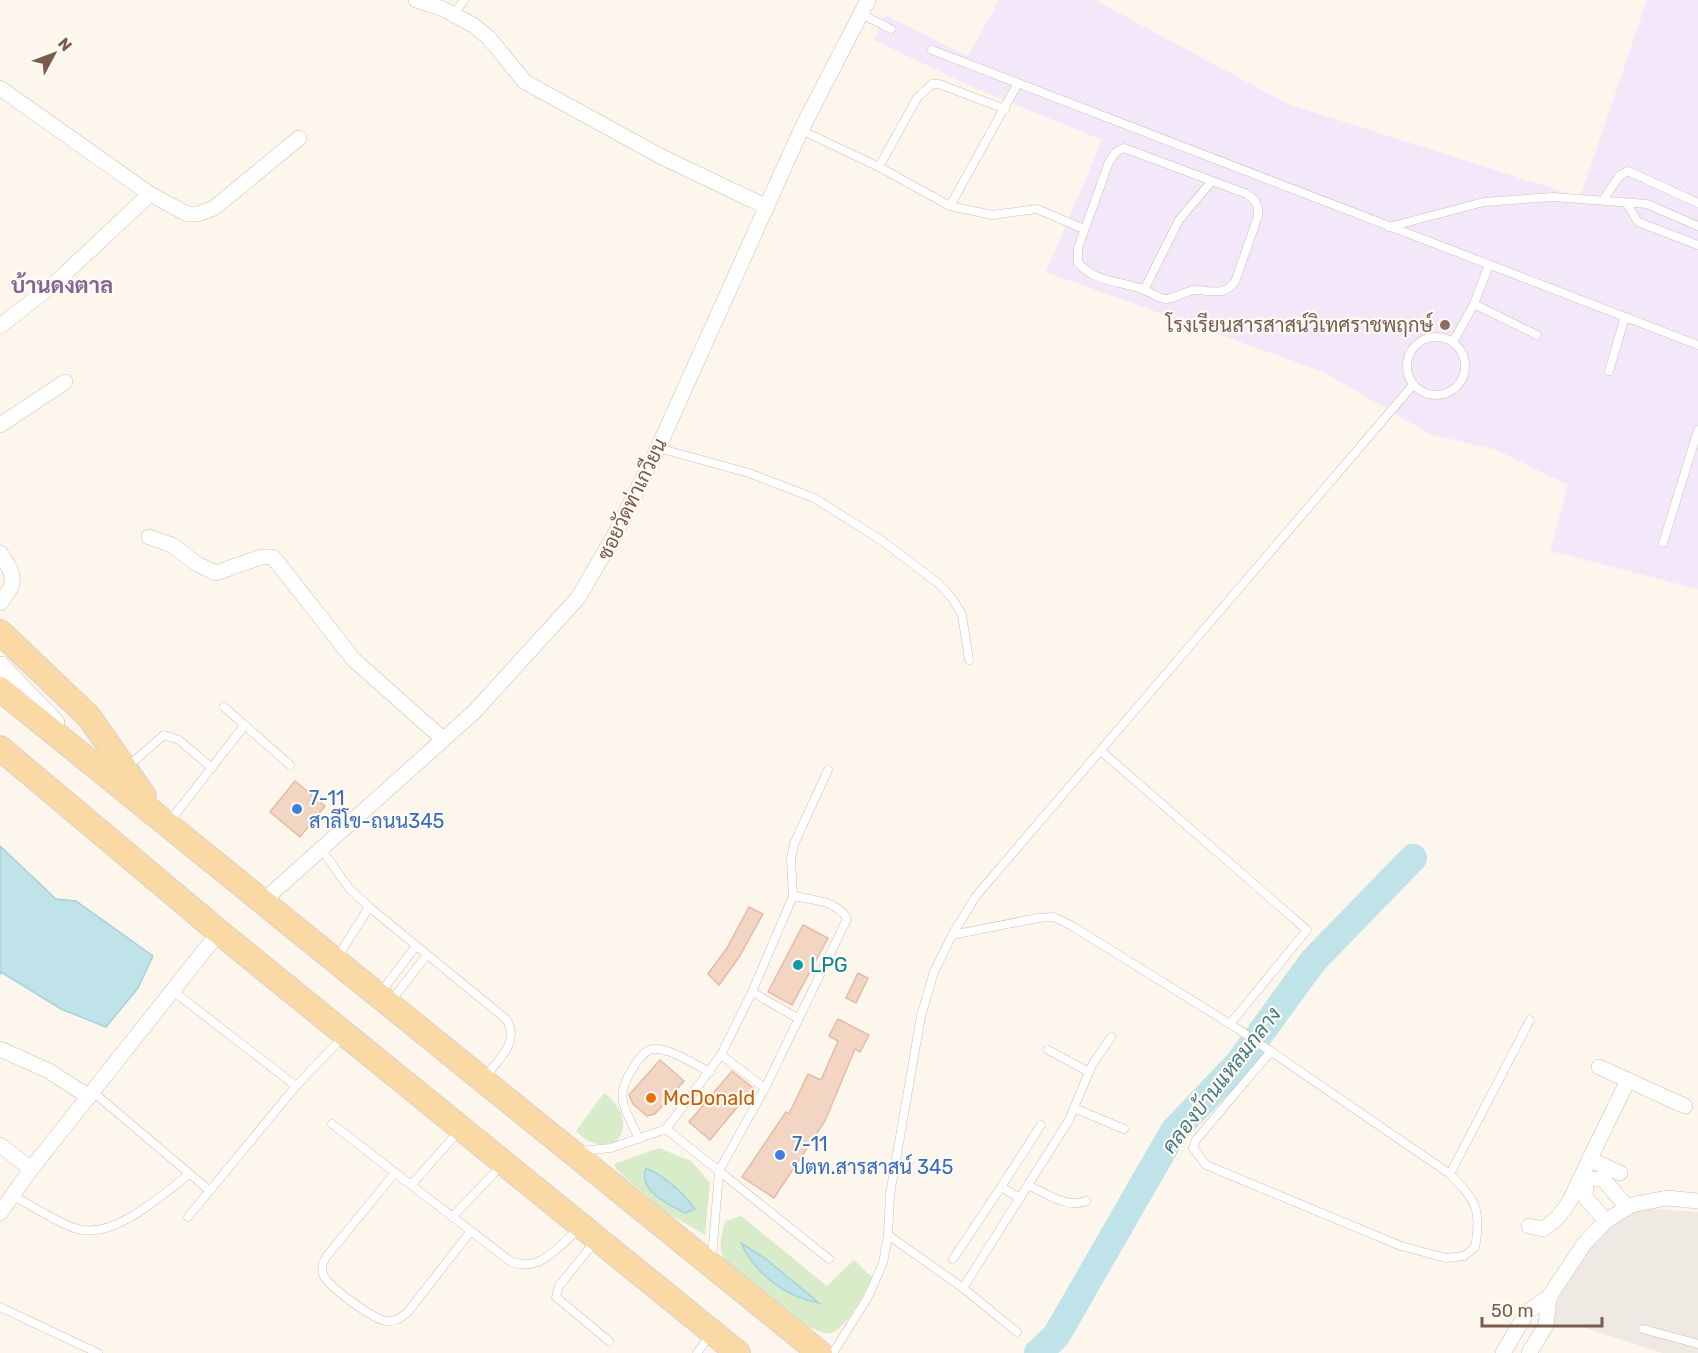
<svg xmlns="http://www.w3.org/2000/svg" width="1698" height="1353" viewBox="0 0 1698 1353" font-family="Rubik,Sarabun,sans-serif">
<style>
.industrial{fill:#efe9e4}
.education{fill:#f3e8fa}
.green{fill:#d8ecc9}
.water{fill:#bfe3e8;stroke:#a5d3da;stroke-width:1.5}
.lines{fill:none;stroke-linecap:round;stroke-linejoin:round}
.river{stroke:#bfe3e8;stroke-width:28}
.building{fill:#f3d5c3;stroke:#e6bba3;stroke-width:1.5}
.service-casing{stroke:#d1beb0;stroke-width:9}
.minor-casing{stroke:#d1beb0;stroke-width:16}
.secondary-casing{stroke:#d6c0b0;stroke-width:22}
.primary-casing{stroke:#dad1cd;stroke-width:26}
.service{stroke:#fff;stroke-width:8}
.minor{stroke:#fff;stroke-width:15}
.secondary{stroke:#fff;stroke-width:21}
.primary{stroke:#fbd9a5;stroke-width:24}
.education-dot{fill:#8d6e63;stroke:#fffaf3;stroke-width:2}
.shop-dot{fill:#3f7fe0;stroke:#fffaf3;stroke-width:2}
.culture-dot{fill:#0f9aa8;stroke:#fffaf3;stroke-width:2}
.food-dot{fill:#e8710a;stroke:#fffaf3;stroke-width:2}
.labels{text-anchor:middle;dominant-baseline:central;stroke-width:4.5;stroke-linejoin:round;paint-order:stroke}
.education-label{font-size:20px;fill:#785e54;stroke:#fffaf3;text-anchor:end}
.street-label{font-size:20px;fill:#7a5c4d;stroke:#fffaf3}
.shop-label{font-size:20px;fill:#366cbe;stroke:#fffaf3;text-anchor:start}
.culture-label{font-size:20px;fill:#0d838f;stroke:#fffaf3;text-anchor:start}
.food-label{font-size:20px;fill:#c56008;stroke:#fffaf3;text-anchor:start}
.water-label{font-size:21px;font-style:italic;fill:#437c86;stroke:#fffaf3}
.quarter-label{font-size:22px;font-weight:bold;fill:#846695;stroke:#fffaf3}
</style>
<rect width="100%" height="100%" fill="#fdf6ec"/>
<path class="industrial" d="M1627 1207 1698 1212V1353H1663L1573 1324 1546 1325 1584 1244Z"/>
<path class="education" d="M999 0H1095L1288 104 1580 197 1647 0H1698V589L1550 551 1568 485 1496 450 1430 434 1323 372 1046 272 1102 140 970 86 874 40 885 15 968 56Z"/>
<g class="green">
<path d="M604 1093C620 1105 631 1125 616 1142 598 1147 589 1144 576 1131Z"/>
<path d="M659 1148 691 1161 710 1183 705 1235 664 1211 616 1169 614 1164Z"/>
<path d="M741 1216 827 1286 854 1260 873 1278C864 1292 847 1329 831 1333 812 1338 732 1275 723 1257 718 1246 722 1232 725 1221Z"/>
</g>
<g class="water">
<path d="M0 846 56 899 76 901 153 956 138 988 106 1027 61 1009 1 972 0 975Z"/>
<path d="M646 1168C666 1177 683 1193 695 1209L685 1213C669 1205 637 1190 646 1168Z"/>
<path d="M741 1243 766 1259 819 1303C786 1297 755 1274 741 1243Z"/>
</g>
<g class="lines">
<path class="river" d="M1038 1353 1056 1336 1174 1131 1238 1064 1313 961 1413 858"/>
</g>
<g class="building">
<path d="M295 781 325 806 300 837 270 812Z"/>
<path d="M749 907 763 914 739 957 719 985 708 974 727 948Z"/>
<path d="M803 925 828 938 792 1005 768 992Z"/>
<path d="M858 973 868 978 856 1003 846 998Z"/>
<path d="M838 1019 869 1035 860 1052 855 1049 825 1121 774 1198 742 1177 786 1112 789 1114 808 1074 821 1080 838 1041 829 1036Z"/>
<path d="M660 1060 684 1081 655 1114 647 1116 633 1104 629 1095Z"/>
<path d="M732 1071 753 1088 710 1140 689 1122Z"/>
</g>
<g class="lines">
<defs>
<g id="service">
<path d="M454 14 464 0"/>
<path d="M861 14 891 29"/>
<path d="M932 50 1698 345"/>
<path d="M801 130 879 167 950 206 992 215 1037 209 1084 229"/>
<path d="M1124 148 1247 194C1256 201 1259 204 1258 216L1235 282C1224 296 1213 291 1197 290 1186 290 1177 298 1166 299 1158 299 1152 293 1145 290 1122 281 1096 283 1078 263V248L1109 162 1116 152Z"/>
<path d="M879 167 917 98 932 84H939L1005 109"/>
<path d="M1604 199 1619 176 1628 171 1698 203"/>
<path d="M1627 204 1638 222 1698 245"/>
<path d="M950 206 1018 83"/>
<path d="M1389 227 1484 202 1553 197 1647 204 1698 226"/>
<path d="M1144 290 1179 220 1211 182"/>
<path d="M1474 304 1537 335"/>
<circle cx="1436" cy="366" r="29"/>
<path d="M1453 342 1474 304 1489 265"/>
<path d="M1609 371 1625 317"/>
<path d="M658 448 749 473 814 498 881 540 939 584 952 598 962 615 969 660"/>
<path d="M1663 543 1698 430"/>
<path d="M224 707 290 765"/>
<path d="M1101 751 1307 930 1230 1024"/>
<path d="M127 767 164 735 179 740 212 768"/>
<path d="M170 821 244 726"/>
<path d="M321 849 349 888 369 907 506 1019C521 1042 498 1060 484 1078"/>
<path d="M793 896C812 900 837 900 847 919L765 1088 719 1171 829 1259"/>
<path d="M952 935 1038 918 1054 917 1072 926 1235 1027 1450 1174C1476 1201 1482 1210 1475 1247L1464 1256 1446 1258 1401 1246 1206 1165 1193 1148 1196 1140 1271 1051"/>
<path d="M337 958 369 907"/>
<path d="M173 991 296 1086"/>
<path d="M381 992 416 946"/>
<path d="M752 992 799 1019"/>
<path d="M391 1001 427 955"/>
<path d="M1048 1050 1089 1072"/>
<path d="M721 1055 765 1088"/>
<path d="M93 1092 210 1191"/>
<path d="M1074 1108 1124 1129"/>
<path d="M332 1124 510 1261C538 1274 559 1247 579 1228"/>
<path d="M666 1129 721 1055 752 992 793 896 791 859 794 844 828 770"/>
<path d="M639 1139C623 1103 613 1098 636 1063 641 1057 646 1049 654 1049 671 1048 695 1065 710 1072"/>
<path d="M579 1151 611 1148 666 1129 719 1171 712 1258"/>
<path d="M394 1174 326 1257C323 1263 321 1267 323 1274 327 1286 373 1319 386 1321 395 1322 400 1318 407 1313L471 1231"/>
<path d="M1450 1174 1530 1020"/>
<path d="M411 1185 459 1131"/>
<path d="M1028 1185C1045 1193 1067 1209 1086 1201"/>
<path d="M12 1195C32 1206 53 1220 74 1228 111 1242 161 1196 188 1175"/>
<path d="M1020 1198 1001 1187 1041 1125"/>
<path d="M188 1217 296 1086 344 1036"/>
<path d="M452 1217 501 1166"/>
<path d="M888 1235 963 1288 1069 1120 1092 1065 1111 1037"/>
<path d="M596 1240 559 1286 556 1297 609 1341"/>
<path d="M953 1259 1001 1187"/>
<path d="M963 1288 1017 1332"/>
<path d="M0 1307 98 1353"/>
<path d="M1643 1329 1698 1344"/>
<path d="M697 1353 711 1334"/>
<path d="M833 1353 868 1297 883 1263 888 1235 890 1194 921 1016 934 972 952 935 976 896 1413 385"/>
</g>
<g id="minor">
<path d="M416 0 443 9 473 25 489 38 525 82 662 157 767 207"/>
<path d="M0 88 150 194 187 214H198L214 208 299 138"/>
<path d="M0 326 53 285 150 194"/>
<path d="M0 425 65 382"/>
<path d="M149 537 172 545 197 564 216 573 261 557H273L354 660 443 739"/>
<path d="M0 553C15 575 18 582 0 603"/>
<path d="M262 902 474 712 578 598 614 536 658 448 801 130 868 0"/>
<path d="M0 1049 49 1071 89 1097"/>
<path d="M1599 1067 1685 1106"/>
<path d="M0 1145 31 1169"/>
<path d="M1589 1159 1620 1173"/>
<path d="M1586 1179 1581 1177 1628 1080"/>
<path d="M0 1213 31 1169 219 932"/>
<path d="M1606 1221 1585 1197 1586 1179H1603L1627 1207"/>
<path d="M1529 1226 1543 1229C1563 1217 1572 1198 1581 1177"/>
<path d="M1503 1353 1527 1312 1549 1297 1584 1244 1606 1221 1631 1205 1667 1198 1698 1201"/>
<path d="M1529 1353 1546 1325 1549 1297"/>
</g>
<path id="secondary" d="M0 667 54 723"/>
<g id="primary">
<path d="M0 632 89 717 144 796"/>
<path d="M0 689 820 1353"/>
<path d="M0 748 219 932 738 1353"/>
</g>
</defs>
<use href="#service" class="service-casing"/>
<use href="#minor" class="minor-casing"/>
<use href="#secondary" class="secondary-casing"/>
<use href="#primary" class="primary-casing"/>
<use href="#service" class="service"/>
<use href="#minor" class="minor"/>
<use href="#secondary" class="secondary"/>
<use href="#primary" class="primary"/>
</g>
<circle class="education-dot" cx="1445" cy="325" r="6"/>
<g class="shop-dot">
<circle cx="297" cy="809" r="6"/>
<circle cx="780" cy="1155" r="6"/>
</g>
<circle class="culture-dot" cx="798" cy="965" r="6"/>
<circle class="food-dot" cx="651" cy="1098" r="6"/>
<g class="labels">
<g class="education-label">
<text x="1433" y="325">โรงเรียนสารสาสน์วิเทศราชพฤกษ์</text>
</g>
<g class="street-label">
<text transform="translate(632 499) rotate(-64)">ซอยวัดท่าเกวียน</text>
</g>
<g class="shop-label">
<text x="309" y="798">7-11<tspan x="309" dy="23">สาลีโข-ถนน345</tspan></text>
<text x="792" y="1144">7-11<tspan x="792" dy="23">ปตท.สารสาสน์ 345</tspan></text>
</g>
<g class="culture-label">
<text x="810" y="965">LPG</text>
</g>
<g class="food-label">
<text x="663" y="1098">McDonald</text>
</g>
<g class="water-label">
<text transform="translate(1221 1080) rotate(-52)">คลองบ้านแหลมกลาง</text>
</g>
<g class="quarter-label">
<text x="62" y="285">บ้านดงตาล</text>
</g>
</g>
<g transform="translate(54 54) rotate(49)" stroke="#fffaf3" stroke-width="4.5" paint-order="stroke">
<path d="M0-4.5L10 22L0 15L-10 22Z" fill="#7a5c4d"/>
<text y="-9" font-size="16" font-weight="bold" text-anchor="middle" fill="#7a5c4d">N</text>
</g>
<path d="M1482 1317v9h120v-9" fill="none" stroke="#7a5c4d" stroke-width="3"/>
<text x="1491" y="1317" font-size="18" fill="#7a5c4d" stroke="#fffaf3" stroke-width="4.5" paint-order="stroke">50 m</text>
</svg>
